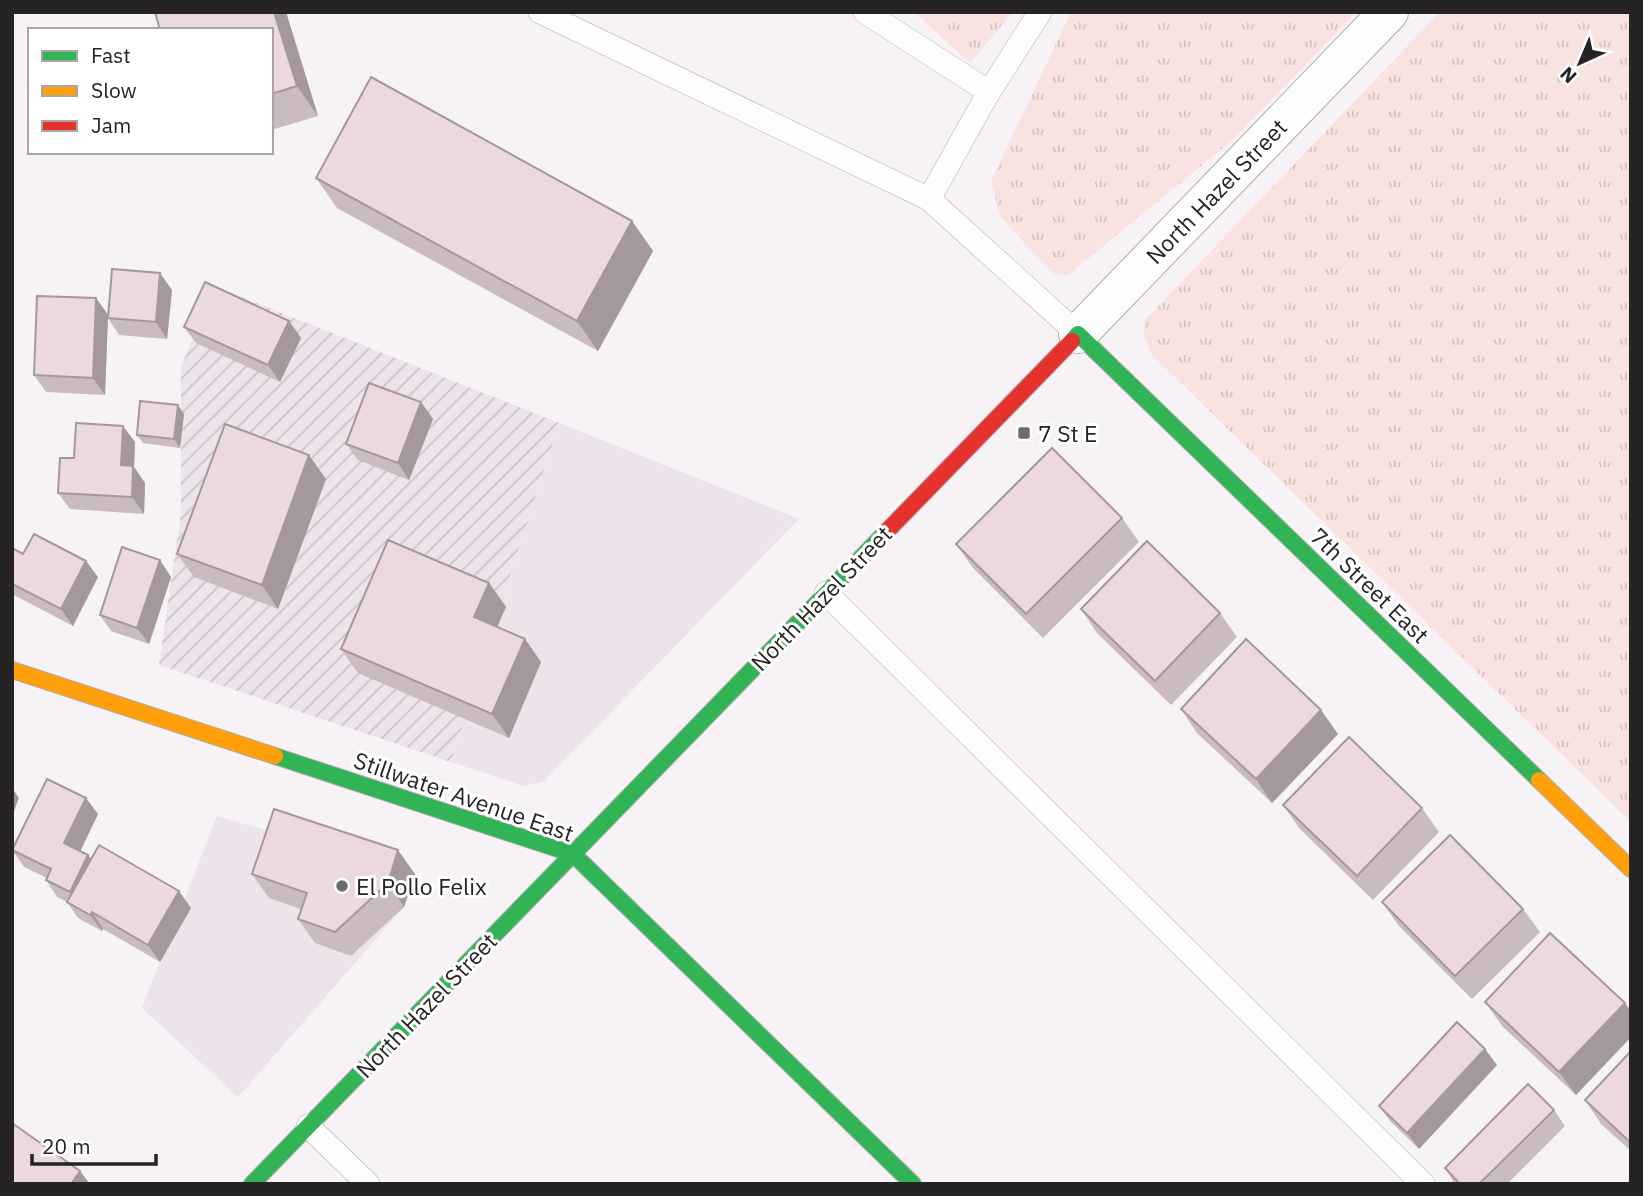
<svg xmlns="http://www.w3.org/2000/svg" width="1643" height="1196" viewBox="0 0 1643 1196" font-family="'IBM Plex Sans',sans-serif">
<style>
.built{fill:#eee3ea}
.industrial{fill:url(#industrial-furrows)}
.grass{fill:url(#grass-tufts)}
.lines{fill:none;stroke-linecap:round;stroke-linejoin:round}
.lane-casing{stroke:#b0acae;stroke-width:24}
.street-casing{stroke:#b0acae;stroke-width:40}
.fast-casing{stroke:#b0acae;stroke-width:18}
.slow-casing{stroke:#b0acae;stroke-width:18}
.jam-casing{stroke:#b0acae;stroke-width:18}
.lane{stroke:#fefdfe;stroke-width:23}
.street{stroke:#fefdfe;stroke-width:38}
.fast{stroke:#30b455;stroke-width:16}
.slow{stroke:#ff9f0a;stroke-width:16}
.jam{stroke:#e5322d;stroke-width:16}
.wall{fill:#cabbbe}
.shaded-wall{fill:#a4989b}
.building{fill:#ebd9dd;stroke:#a4989b;stroke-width:2}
.poi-dot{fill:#6e6b6d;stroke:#fff;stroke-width:2.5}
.labels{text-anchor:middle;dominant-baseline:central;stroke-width:6;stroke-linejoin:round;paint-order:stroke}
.street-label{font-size:23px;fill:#252324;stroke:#fff}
.poi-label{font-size:23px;fill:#252324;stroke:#fff;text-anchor:start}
</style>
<defs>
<pattern id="industrial-furrows" width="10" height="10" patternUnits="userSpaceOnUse" patternTransform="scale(1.75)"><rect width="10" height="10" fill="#eee3ea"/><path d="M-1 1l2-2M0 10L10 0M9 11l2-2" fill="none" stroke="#ccc2c9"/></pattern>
<pattern id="grass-tufts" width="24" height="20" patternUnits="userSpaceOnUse" patternTransform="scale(1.75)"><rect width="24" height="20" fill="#f8e3e0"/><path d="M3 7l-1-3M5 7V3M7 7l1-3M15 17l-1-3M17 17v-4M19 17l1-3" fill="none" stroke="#d4c2c0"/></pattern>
</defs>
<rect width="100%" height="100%" fill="#f7f2f5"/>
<g class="built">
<path d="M559 423 799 519 543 782 524 786 451 762Z"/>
<path d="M217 816 415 874 404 907 238 1097 142 1008Z"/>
</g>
<path class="industrial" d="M214 286 559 423 451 762 159 665 181 513V367Z"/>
<g class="grass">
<path d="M914 12H1013L970 63Z"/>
<path d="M1071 12H1356L1234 139 1067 276 1055 274 1026 245 1000 216 991 181Z"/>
<path d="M1440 12H1631V822L1152 355 1144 336V321Z"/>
</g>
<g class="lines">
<defs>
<g id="lane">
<path d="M540 12 929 199 1078 334"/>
<path d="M865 12 989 92"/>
<path d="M929 199 989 92 1040 12"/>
<path d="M826 593 1423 1184"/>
<path d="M308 1126 368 1184"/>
</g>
<path id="street" d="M1078 334 1389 12"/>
<g id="fast">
<path d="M1072 341 1078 334 1539 780"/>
<path d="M275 756 573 854 913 1184"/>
<path d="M252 1184 888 530"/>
</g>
<g id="slow">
<path d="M12 670 275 756"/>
<path d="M1539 780 1631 869"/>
</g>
<path id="jam" d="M888 530 1072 341"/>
</defs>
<use href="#lane" class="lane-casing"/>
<use href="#street" class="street-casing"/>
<use href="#fast" class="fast-casing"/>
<use href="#slow" class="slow-casing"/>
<use href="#jam" class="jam-casing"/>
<use href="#lane" class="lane"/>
<use href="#street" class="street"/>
<use href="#fast" class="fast"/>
<use href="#slow" class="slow"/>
<use href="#jam" class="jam"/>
</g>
<g class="wall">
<path d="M286 12 318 116 271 130V30Z"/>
<path d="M316 178 632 221 653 251 598 351 337 208Z"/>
<path d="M172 290 167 339 119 335 108 318Z"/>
<path d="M96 298 108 315 105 395 46 392 34 375Z"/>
<path d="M289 321 301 338 280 382 196 343 184 327Z"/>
<path d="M421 402 433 419 409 480 358 460 346 444Z"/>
<path d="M184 414 180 448 143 443 137 435Z"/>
<path d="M135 442 134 467 145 483 144 514 70 509 58 493 74 458Z"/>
<path d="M326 479 278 609 194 577 177 554Z"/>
<path d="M1122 518 1139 542 1043 638 973 568 956 544Z"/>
<path d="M12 548 23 554 98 577 73 626 12 594Z"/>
<path d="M171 577 149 644 111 631 100 615Z"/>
<path d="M489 583 506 607 497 627 525 639 541 662 509 738 358 673 341 649Z"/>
<path d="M1081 609 1220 613 1237 637 1171 705 1097 633Z"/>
<path d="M1181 709 1338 734 1272 803 1197 733Z"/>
<path d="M1283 805 1422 808 1439 832 1373 900 1300 829Z"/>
<path d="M98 814 80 851 88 855 91 859 191 908 160 962 103 929 102 931 78 918 67 902 57 897 46 880 47 878 24 867 12 850Z"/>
<path d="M252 874H415L404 907 351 956 315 943 298 919 301 909 269 898Z"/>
<path d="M1382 902 1523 909 1540 932 1472 999 1399 926Z"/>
<path d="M1485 1002 1625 1003 1631 1012V1037L1576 1095 1502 1026Z"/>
<path d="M1631 1051V1151L1601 1124 1585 1100Z"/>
<path d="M1497 1065 1419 1149 1391 1122 1379 1106Z"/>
<path d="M1554 1110 1565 1126 1507 1184H1455L1445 1168Z"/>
</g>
<g class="shaded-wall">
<path d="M274 12H286L318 116 297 86Z"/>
<path d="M632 221 653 251 598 351 577 321Z"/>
<path d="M160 273 172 290 167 339 156 322Z"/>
<path d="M96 298 108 315 105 395 93 378Z"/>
<path d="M289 321 301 338 280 382 268 365Z"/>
<path d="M421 402 433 419 409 480 398 463Z"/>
<path d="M178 405 184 414 180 448 174 439Z"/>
<path d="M123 426 135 442 134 467 145 483 144 514 132 497 121 465Z"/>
<path d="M309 455 326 479 278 609 262 585Z"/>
<path d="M160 560 171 577 149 644 137 628Z"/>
<path d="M86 561 98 577 73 626 61 609Z"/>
<path d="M489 583 506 607 491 641 474 617Z"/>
<path d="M525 639 541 662 509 738 492 714Z"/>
<path d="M1321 710 1338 734 1272 803 1256 779Z"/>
<path d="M12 788 19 798 12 816Z"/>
<path d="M86 798 98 814 76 860 64 843Z"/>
<path d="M398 850 415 874 404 907 388 883Z"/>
<path d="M88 855 100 871 81 909 70 892Z"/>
<path d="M179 891 191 908 160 962 148 945Z"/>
<path d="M92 912 103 929 102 931 90 915Z"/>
<path d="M1625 1003 1631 1012V1037L1576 1095 1559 1072Z"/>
<path d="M1485 1049 1497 1065 1419 1149 1407 1133Z"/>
<path d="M80 1171 90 1184H71Z"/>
</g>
<g class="building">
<path d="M155 12H274L297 86 271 94V30H160Z"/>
<path d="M371 77 632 221 577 321 316 178Z"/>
<path d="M112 269 160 273 156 322 108 318Z"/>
<path d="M205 282 289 321 268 365 184 327Z"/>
<path d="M37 296 96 298 93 378 34 375Z"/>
<path d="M369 383 421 402 398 463 346 444Z"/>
<path d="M140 401 178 405 174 439 137 435Z"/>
<path d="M76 423 123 426 121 465 133 466 132 497 58 493 60 458H74Z"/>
<path d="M225 424 309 455 262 585 177 554Z"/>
<path d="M1052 448 1122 518 1026 614 956 544Z"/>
<path d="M34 534 86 561 61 609 12 584V548L23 554Z"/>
<path d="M388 540 489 583 474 617 525 639 492 714 341 649Z"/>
<path d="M1147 541 1220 613 1155 681 1081 609Z"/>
<path d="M122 547 160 560 137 628 100 615Z"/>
<path d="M1246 639 1321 710 1256 779 1181 709Z"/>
<path d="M1349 737 1422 808 1357 876 1283 805Z"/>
<path d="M47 779 86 798 64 843 88 855 70 892 46 880 51 869 12 850Z"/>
<path d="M274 809 398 850 388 883 335 932 298 919 307 893 252 874Z"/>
<path d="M1450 835 1523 909 1455 976 1382 902Z"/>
<path d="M99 845 179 891 148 945 92 912 90 915 67 902Z"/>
<path d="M1550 933 1625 1003 1559 1072 1485 1002Z"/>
<path d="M1457 1022 1485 1049 1407 1133 1379 1106Z"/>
<path d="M1631 1051V1143L1585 1100Z"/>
<path d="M1528 1084 1554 1110 1479 1184H1460L1445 1168Z"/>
<path d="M12 1123 80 1171 71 1184H12Z"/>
</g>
<g class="poi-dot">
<rect x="1017" y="426" width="14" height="14" rx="3.5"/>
<circle cx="342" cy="886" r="7"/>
</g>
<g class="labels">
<g class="street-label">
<text transform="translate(1216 191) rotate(-46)">North Hazel Street</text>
<text transform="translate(1370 585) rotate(44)">7th Street East</text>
<text transform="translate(821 598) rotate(-46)">North Hazel Street</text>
<text transform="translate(464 796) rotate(19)">Stillwater Avenue East</text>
<text transform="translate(426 1005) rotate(-46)">North Hazel Street</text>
</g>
<g class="poi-label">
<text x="1038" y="433">7 St E</text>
<text x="356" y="886">El Pollo Felix</text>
</g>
</g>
<rect width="1643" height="1196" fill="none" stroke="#252324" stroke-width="28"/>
<rect x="28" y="28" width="245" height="126" fill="#ffffff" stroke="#a8a7a7" stroke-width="2"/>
<rect x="42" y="51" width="35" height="10" fill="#30b455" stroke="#a8a7a7" stroke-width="2"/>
<text x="91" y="63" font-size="21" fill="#252324">Fast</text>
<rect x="42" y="86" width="35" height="10" fill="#ff9f0a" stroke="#a8a7a7" stroke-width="2"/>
<text x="91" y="98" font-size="21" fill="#252324">Slow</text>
<rect x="42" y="121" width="35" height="10" fill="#e5322d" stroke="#a8a7a7" stroke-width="2"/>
<text x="91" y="133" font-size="21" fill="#252324">Jam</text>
<g transform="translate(1580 63) rotate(224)" stroke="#ffffff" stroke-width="5" paint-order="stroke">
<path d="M0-5L12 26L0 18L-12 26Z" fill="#252324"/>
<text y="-10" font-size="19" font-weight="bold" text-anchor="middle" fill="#252324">N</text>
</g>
<path d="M32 1154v10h124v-10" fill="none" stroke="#252324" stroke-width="3.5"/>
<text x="42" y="1154" font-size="21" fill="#252324" stroke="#ffffff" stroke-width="5" paint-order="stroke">20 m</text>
</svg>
